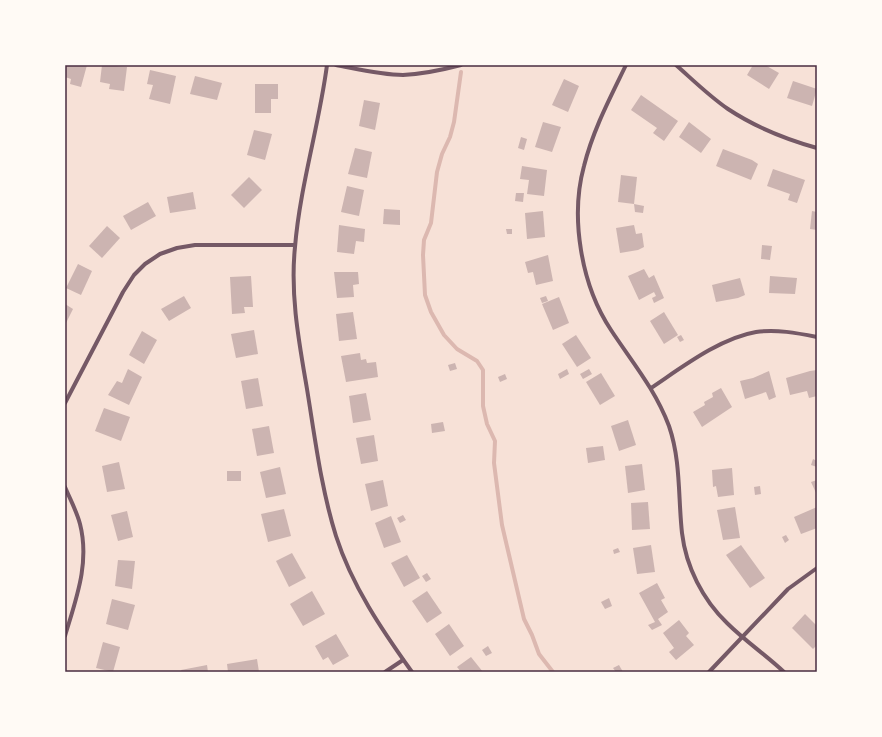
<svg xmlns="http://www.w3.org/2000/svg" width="882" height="737" viewBox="0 0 882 737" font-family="Montserrat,sans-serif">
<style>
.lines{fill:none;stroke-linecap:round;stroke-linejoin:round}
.stream{stroke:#dcb8b0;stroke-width:4}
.building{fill:#ccb4b1}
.minor{stroke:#755966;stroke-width:4}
.neatline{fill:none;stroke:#4a2c40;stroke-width:1.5}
</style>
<rect width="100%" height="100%" fill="#f7e1d7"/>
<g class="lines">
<path class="stream" d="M461 72 454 122 450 137 442 154 437 172 431 223 424 240 423 255 425 295 431 312 444 335 457 349 477 361 483 370V406L487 424 495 441 494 463 502 525 524 619 532 635 539 654 553 672"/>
</g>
<g class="building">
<path d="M65 65H87L81 87 70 84 71 79 65 77Z"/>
<path d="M102 65 127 67 124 91 109 89 110 84 100 82Z"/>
<path d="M753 65H765L779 73 769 89 747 75Z"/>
<path d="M150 70 176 76 170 104 149 99 153 85 147 84Z"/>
<path d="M195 76 222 83 217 100 190 94Z"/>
<path d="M564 79 579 86 568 112 552 105Z"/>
<path d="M793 81 817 89 812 106 787 98Z"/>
<path d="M255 84H278V99H271V113H255Z"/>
<path d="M641 95 678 121 664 141 653 133 657 128 631 110Z"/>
<path d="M364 100 380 103 375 130 359 126Z"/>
<path d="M543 122 561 127 552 152 535 147Z"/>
<path d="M689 122 711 139 701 153 679 137Z"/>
<path d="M254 130 272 134 265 160 247 155Z"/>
<path d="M521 137 527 139 524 150 518 148Z"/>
<path d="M355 148 372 152 367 178 348 174Z"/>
<path d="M723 149 752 160 758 164 751 180 716 166Z"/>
<path d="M522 166 547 170 544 196 527 194 529 180 520 179Z"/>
<path d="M773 169 805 180 797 203 788 200 790 194 767 186Z"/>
<path d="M621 175 637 177 634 204 618 202Z"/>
<path d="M249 177 262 190 244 208 231 195Z"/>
<path d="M347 186 364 190 359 216 341 212Z"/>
<path d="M193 192 196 209 170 213 167 197Z"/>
<path d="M516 193H524L523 202 515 201Z"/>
<path d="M148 202 156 216 131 230 123 216Z"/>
<path d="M634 204 644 206 643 213 635 212Z"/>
<path d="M384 209 400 210V225L383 224Z"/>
<path d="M543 211 545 237 527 239 525 213Z"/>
<path d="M812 211 817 212V230L810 229Z"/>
<path d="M339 225 365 229 364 242 356 241 354 254 337 252Z"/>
<path d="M634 225 636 234 642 233 644 247 638 250 620 253 616 228Z"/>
<path d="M107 226 120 238 102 258 89 246Z"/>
<path d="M506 229H512V234H507Z"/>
<path d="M762 245 772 246 770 260 761 259Z"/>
<path d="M548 255 553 281 536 285 533 272 528 273 525 262Z"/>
<path d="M78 264 92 271 81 295 66 288Z"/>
<path d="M644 269 649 278 654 275 664 298 654 303 652 298 656 296 654 292 639 300 628 276Z"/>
<path d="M334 272H358L359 284 353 285 354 297 337 298Z"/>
<path d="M251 276 253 307H244L245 313 232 314 230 277Z"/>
<path d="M770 276 797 278 795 294 769 293Z"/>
<path d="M740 278 745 295 738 298 716 302 712 285Z"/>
<path d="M184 296 191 308 169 321 161 309Z"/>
<path d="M546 296 548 301 542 303 540 298Z"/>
<path d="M559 297 569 323 553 330 542 304Z"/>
<path d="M65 304 73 309 65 325Z"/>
<path d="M353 312 357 339 339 341 336 314Z"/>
<path d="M664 312 678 335 664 344 650 321Z"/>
<path d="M254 330 258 354 236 358 231 334Z"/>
<path d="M142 331 157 340 144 364 129 355Z"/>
<path d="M576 335 591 358 577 367 562 344Z"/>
<path d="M681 335 684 340 680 342 677 337Z"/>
<path d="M360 353 361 360 366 359 367 363 376 362 378 377 346 382 341 356Z"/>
<path d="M455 363 457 369 450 371 448 365Z"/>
<path d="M128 369 142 377 129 405 108 395 117 381 122 383Z"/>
<path d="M567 369 569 374 560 379 558 374Z"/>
<path d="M589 369 592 374 583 379 580 374Z"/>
<path d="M817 370V396L809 398 807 391 790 395 786 378 810 371Z"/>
<path d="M769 371 776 397 769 400 766 392 745 399 740 381 753 378Z"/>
<path d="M601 373 615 396 600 405 586 382Z"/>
<path d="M505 374 507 379 500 382 498 377Z"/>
<path d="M258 378 263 406 246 409 241 381Z"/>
<path d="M721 388 732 407 702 427 693 412 705 405 704 402 713 397 712 393Z"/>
<path d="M366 393 371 420 353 423 349 396Z"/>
<path d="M104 408 130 417 121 441 95 431Z"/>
<path d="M628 420 636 445 619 451 611 426Z"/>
<path d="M443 422 445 431 432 433 431 424Z"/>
<path d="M269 426 274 453 257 456 252 429Z"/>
<path d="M374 435 378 461 361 464 356 438Z"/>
<path d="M603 446 605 460 588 463 586 448Z"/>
<path d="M813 459 817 461V467L811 465Z"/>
<path d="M119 462 125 489 107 492 102 466Z"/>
<path d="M642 464 645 490 628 493 625 466Z"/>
<path d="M280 467 286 494 266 498 260 472Z"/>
<path d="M732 468 734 495 718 497 716 486 713 487 712 470Z"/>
<rect x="227" y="471" width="14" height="10"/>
<path d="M383 480 388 506 371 511 365 484Z"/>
<path d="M817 480V495L811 482Z"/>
<path d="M760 486 761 494 755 495 754 487Z"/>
<path d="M648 502 650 529 632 530 631 503Z"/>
<path d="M735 507 740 538 723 540 717 510Z"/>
<path d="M817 507V528L801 534 794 517Z"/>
<path d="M284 509 291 536 268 542 261 514Z"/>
<path d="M127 511 133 537 118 541 111 515Z"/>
<path d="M403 515 406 520 400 523 397 518Z"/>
<path d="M391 516 401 542 384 548 375 523Z"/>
<path d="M786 535 789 540 785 543 782 537Z"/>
<path d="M651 545 655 572 637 574 633 548Z"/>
<path d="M741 545 765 578 750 588 726 555Z"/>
<path d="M618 548 620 552 614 554 613 550Z"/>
<path d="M292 553 306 578 289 587 276 561Z"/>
<path d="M407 555 420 578 404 587 391 563Z"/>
<path d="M118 560 135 561 132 589 115 586Z"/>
<path d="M427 573 431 579 426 582 422 576Z"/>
<path d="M657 583 665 598 661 600 668 612 658 619 662 625 652 630 648 625 655 622 639 593Z"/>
<path d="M312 591 325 614 303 626 290 604Z"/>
<path d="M427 591 442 613 427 623 412 601Z"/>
<path d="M609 598 612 606 605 609 601 602Z"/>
<path d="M112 599 135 605 128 630 106 624Z"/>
<path d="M805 614 817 626V645L813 649 792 628Z"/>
<path d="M679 620 689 633 686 636 694 645 676 660 669 652 674 648 663 633Z"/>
<path d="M449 624 464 646 450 656 435 634Z"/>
<path d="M336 634 349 656 333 665 328 657 323 660 315 646Z"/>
<path d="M103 642 120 647 113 672 96 668Z"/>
<path d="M488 646 492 653 486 656 482 650Z"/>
<path d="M471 657 483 672H461L457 667Z"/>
<path d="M257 659 259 672H228L227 664Z"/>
<path d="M207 665 208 672H182L181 670Z"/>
<path d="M619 665 623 672H616L613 668Z"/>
</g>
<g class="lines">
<g class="minor">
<path d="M327 65C319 126 300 186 295 247 290 295 299 342 307 389 315 438 321 488 336 536 352 586 382 630 412 672"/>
<path d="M336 65C357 69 381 75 403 75 423 74 442 70 461 65"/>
<path d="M626 65C610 98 593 130 584 166 570 217 581 285 611 330 632 362 655 389 669 426 681 461 678 497 682 533 686 567 703 600 727 623 745 641 766 655 784 672"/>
<path d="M676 65C693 80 709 96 728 109 755 127 785 139 817 148"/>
<path d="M651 388C681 368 720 338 756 332 776 329 797 333 817 337"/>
<path d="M65 403 123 292 134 275 145 264 160 254 177 248 195 245H295"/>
<path d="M65 487C70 499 77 512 80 524 90 563 76 599 65 636"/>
<path d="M385 672 403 660"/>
<path d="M709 672 788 589 817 568"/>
</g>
</g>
<rect width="882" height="737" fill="none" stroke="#fffaf5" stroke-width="132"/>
<rect x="66" y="66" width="750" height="605" class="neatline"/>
</svg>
